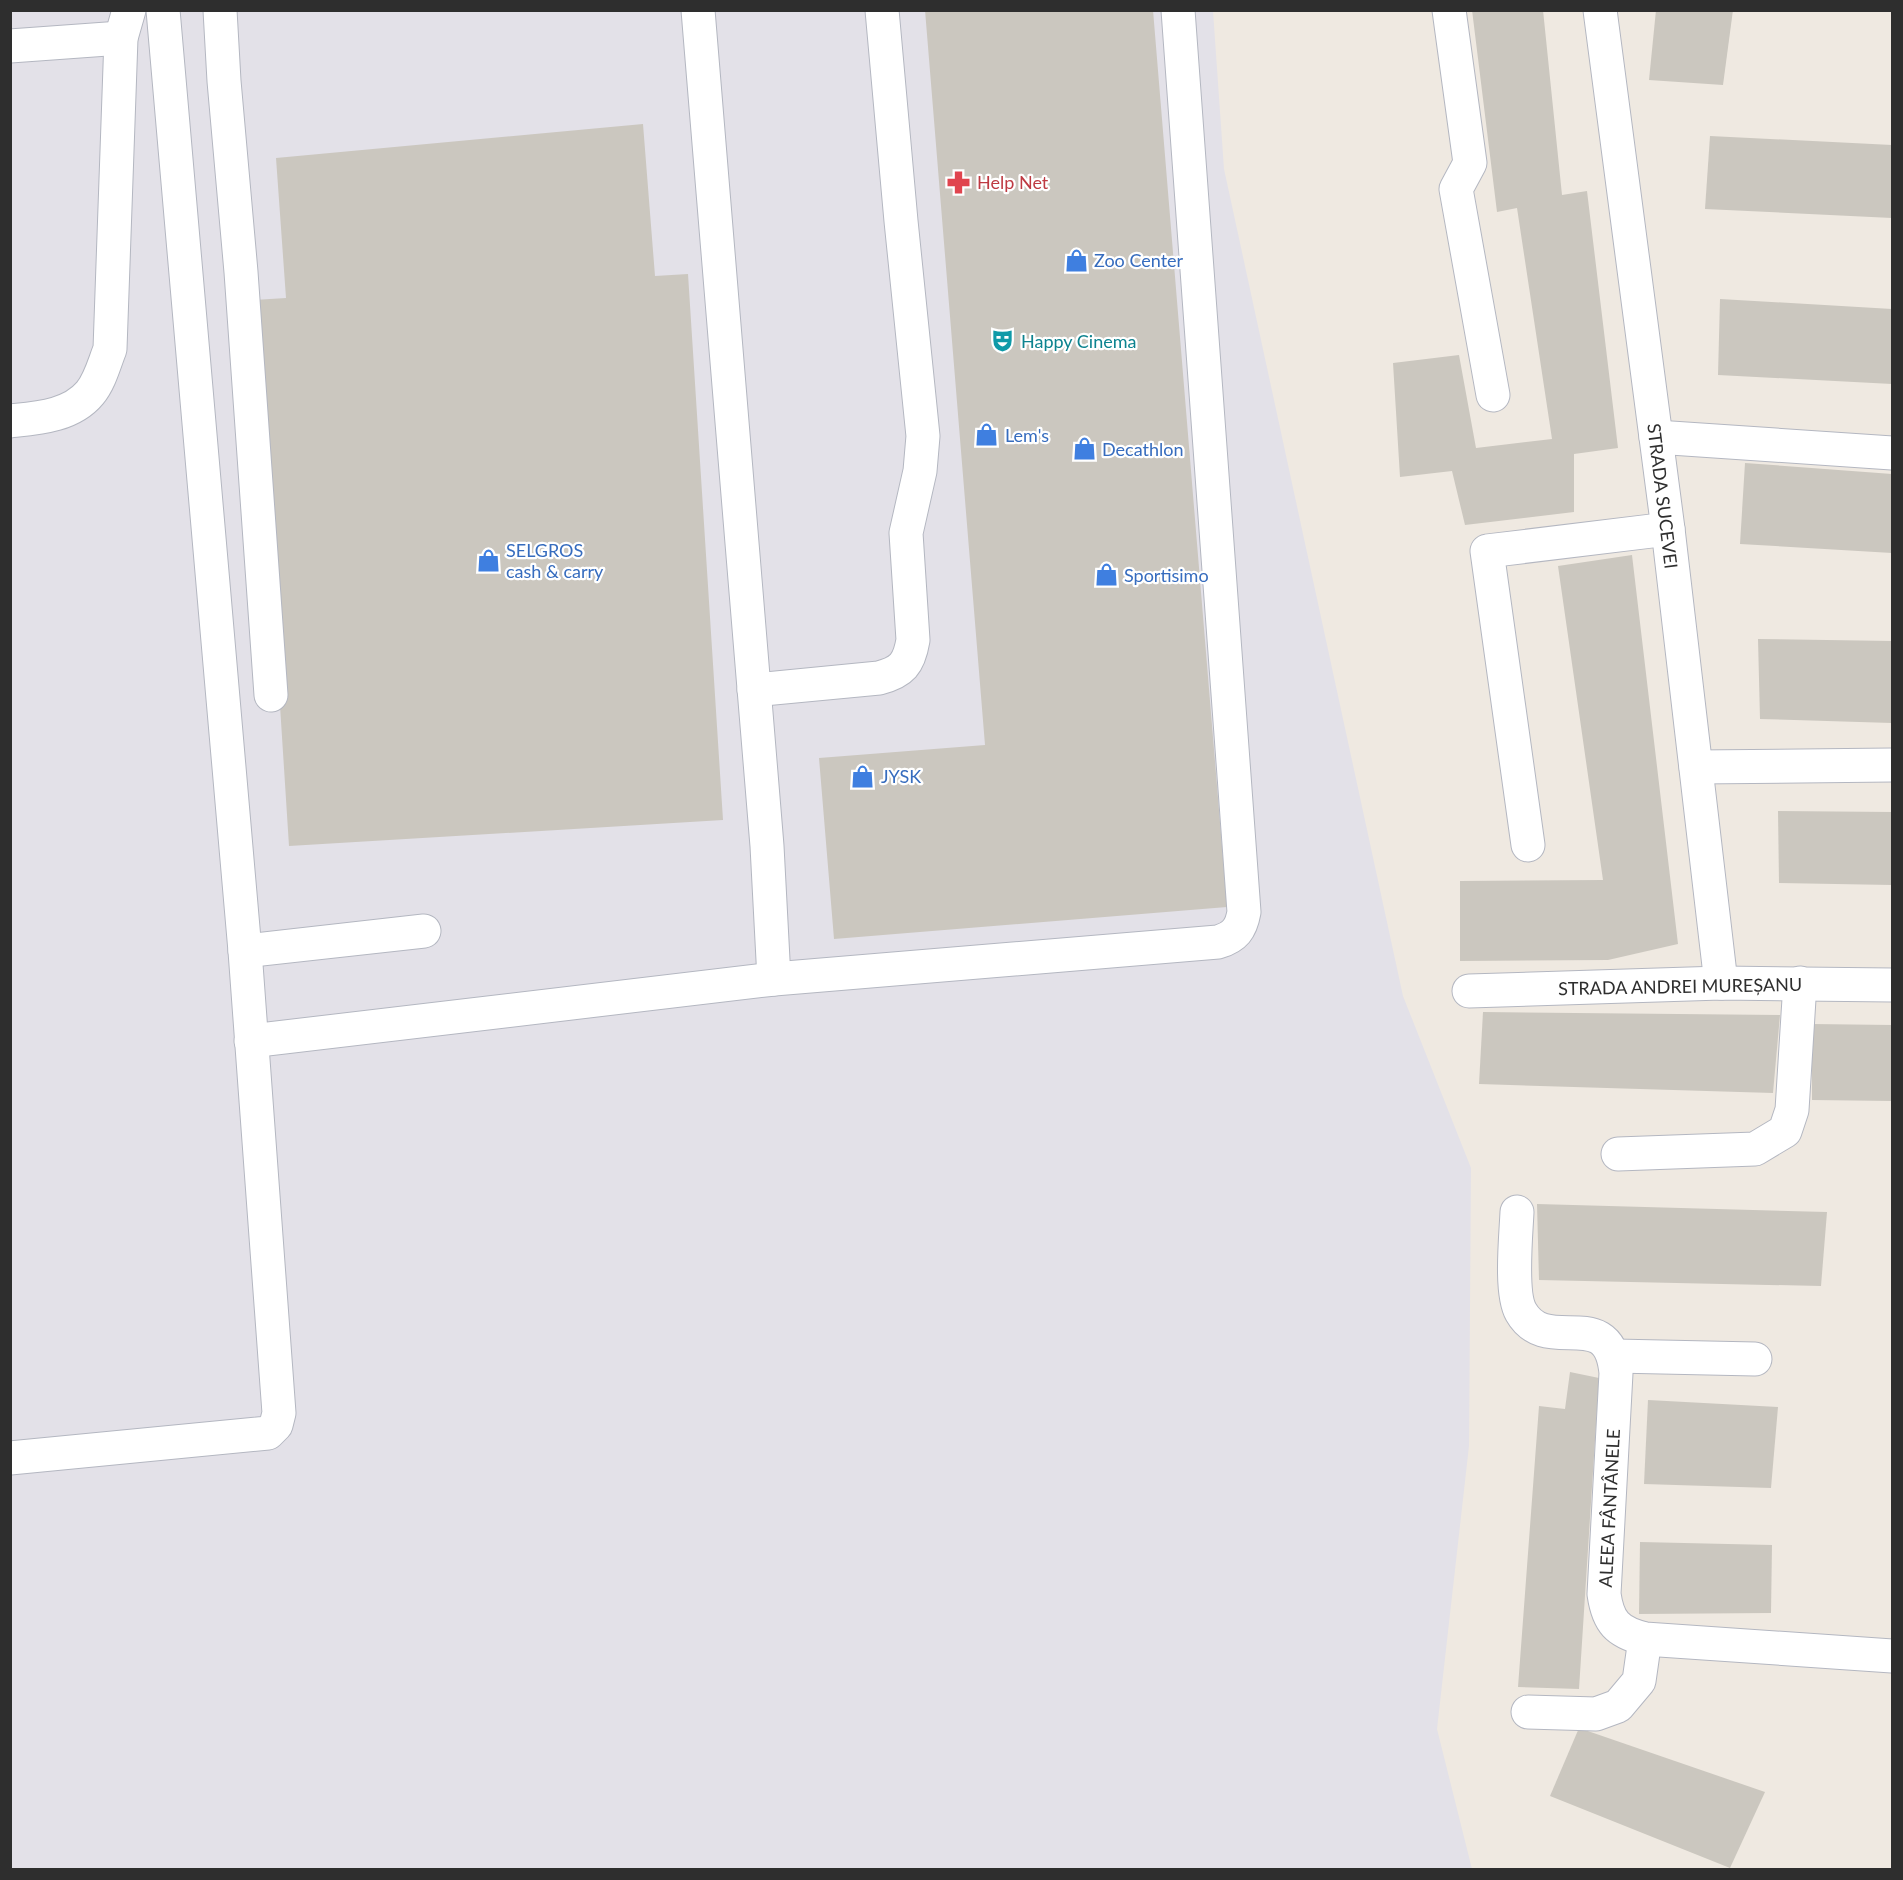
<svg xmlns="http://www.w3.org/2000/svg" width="1903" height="1880" viewBox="0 0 1903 1880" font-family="Lato,sans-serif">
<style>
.industrial{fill:#e3e1e8}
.building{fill:#cbc7bf}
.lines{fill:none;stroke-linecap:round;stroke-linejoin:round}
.minor-casing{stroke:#b4b7c1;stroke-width:35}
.minor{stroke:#fff;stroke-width:33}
.labels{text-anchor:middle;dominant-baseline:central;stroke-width:4.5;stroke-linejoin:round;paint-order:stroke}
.health-label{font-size:18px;fill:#be3a42;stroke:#fff;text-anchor:start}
.shop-label{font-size:18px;fill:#366cbe;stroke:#fff;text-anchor:start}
.culture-label{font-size:18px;fill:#0d838f;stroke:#fff;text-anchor:start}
.street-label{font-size:18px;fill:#2e2e2e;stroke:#fff}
</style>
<rect width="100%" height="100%" fill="#efe9e1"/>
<path class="industrial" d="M11 11H1213L1224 169 1403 996 1471 1168 1469 1446 1437 1729 1472 1869 11 1870Z"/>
<g class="building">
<path d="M925 10H1153L1227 907 834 939 819 758 985 745Z"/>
<path d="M1472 10H1543L1562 195 1587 191 1618 448 1574 454V512L1465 525 1452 471 1400 477 1393 363 1459 355 1476 448 1552 439 1517 208 1497 212Z"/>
<path d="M1656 10H1733L1723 85 1649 80Z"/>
<path d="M643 124 655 276 688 274 723 820 289 846 254 300 286 298 276 158Z"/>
<path d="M1710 136 1892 145V218L1705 209Z"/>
<path d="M1720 299 1892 309V384L1718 375Z"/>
<path d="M1745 463 1892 474V553L1740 544Z"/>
<path d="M1632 555 1678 944 1608 960 1460 961V881L1603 880 1558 566Z"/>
<path d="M1758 639 1892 641V723L1760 719Z"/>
<path d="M1778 811 1892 812V885L1779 883Z"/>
<path d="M1483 1012 1780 1015 1773 1093 1479 1084Z"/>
<path d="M1812 1024 1892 1025V1101L1812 1100Z"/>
<path d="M1537 1204 1827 1212 1821 1286 1539 1280Z"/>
<path d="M1570 1372 1599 1378 1579 1689 1518 1687 1539 1406 1565 1409Z"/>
<path d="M1648 1400 1778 1407 1771 1488 1644 1484Z"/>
<path d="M1640 1542 1772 1545 1771 1613 1639 1614Z"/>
<path d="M1579 1728 1765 1792 1730 1868 1550 1796Z"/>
</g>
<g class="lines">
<defs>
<g id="minor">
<path d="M220 10 224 81 241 272 271 695"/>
<path d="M698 10 767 846 774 979"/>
<path d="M1449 10 1470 163 1456 189 1493 395"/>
<path d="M1600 10 1668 529 1721 983"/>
<path d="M10 46 121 38"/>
<path d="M10 421C38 418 71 416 90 393 100 381 104 364 110 349L121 38 129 10"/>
<path d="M1656 437 1892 453"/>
<path d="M754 690 879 678C902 672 909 664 913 640L906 533 920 471 923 436 901 221 882 10"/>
<path d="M1696 767 1892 765"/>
<path d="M1528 845 1487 551 1668 529"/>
<path d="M245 951 424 931"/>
<path d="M1469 991 1721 983 1892 985"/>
<path d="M251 1041 774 979 1218 942C1235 937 1241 929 1244 912L1178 10"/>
<path d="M1618 1154 1755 1149 1785 1131 1792 1110 1800 983"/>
<path d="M1517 1212C1516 1235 1510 1293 1521 1312 1547 1358 1609 1301 1616 1373L1604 1594C1608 1622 1617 1632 1645 1639L1892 1656"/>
<path d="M1615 1356 1755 1359"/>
<path d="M10 1458 268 1433 276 1425 279 1413 245 951 163 10"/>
<path d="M1528 1712 1596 1714 1618 1706 1639 1681 1645 1639"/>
</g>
</defs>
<use href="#minor" class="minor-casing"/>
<use href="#minor" class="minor"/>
</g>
<defs>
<symbol id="pharmacy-bare" viewBox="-9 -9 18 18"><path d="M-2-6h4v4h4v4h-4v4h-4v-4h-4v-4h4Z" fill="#e0444e" stroke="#fff" stroke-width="2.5" paint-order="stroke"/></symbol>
<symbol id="shop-bare" viewBox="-9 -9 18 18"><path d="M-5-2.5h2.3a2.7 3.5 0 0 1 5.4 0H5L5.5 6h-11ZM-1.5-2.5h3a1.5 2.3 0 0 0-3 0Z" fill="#3f7fe0" stroke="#fff" stroke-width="2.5" paint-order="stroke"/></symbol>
<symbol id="theatre-bare" viewBox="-9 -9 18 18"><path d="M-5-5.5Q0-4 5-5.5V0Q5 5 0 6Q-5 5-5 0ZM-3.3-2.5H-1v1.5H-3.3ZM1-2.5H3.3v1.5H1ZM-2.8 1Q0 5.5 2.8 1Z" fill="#0f9aa8" stroke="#fff" stroke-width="2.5" paint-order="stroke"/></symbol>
</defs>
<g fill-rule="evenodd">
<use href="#pharmacy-bare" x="942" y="166" width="33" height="33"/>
<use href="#shop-bare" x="1060" y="244" width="33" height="33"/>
<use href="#theatre-bare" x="986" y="324" width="33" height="33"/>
<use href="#shop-bare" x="970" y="418" width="33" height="33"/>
<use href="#shop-bare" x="1068" y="432" width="33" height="33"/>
<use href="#shop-bare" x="472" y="544" width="33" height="33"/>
<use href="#shop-bare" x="1090" y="558" width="33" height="33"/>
<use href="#shop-bare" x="846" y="760" width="33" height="33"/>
</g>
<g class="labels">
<g class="health-label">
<text x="977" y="182">Help Net</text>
</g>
<g class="shop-label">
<text x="1094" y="260">Zoo Center</text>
<text x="1005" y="435">Lem's</text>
<text x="1102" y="449">Decathlon</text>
<text x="506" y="550">SELGROS<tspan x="506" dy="21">cash &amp; carry</tspan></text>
<text x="1124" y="575">Sportisimo</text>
<text x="881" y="776">JYSK</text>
</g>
<g class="culture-label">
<text x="1021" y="341">Happy Cinema</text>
</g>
<g class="street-label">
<text transform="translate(1663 496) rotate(83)">STRADA SUCEVEI</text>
<text transform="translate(1680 986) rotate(-1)">STRADA ANDREI MUREȘANU</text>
<text transform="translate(1609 1508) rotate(-87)">ALEEA FÂNTÂNELE</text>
</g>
</g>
<rect width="1903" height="1880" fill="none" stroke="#2e2e2e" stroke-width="24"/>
</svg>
